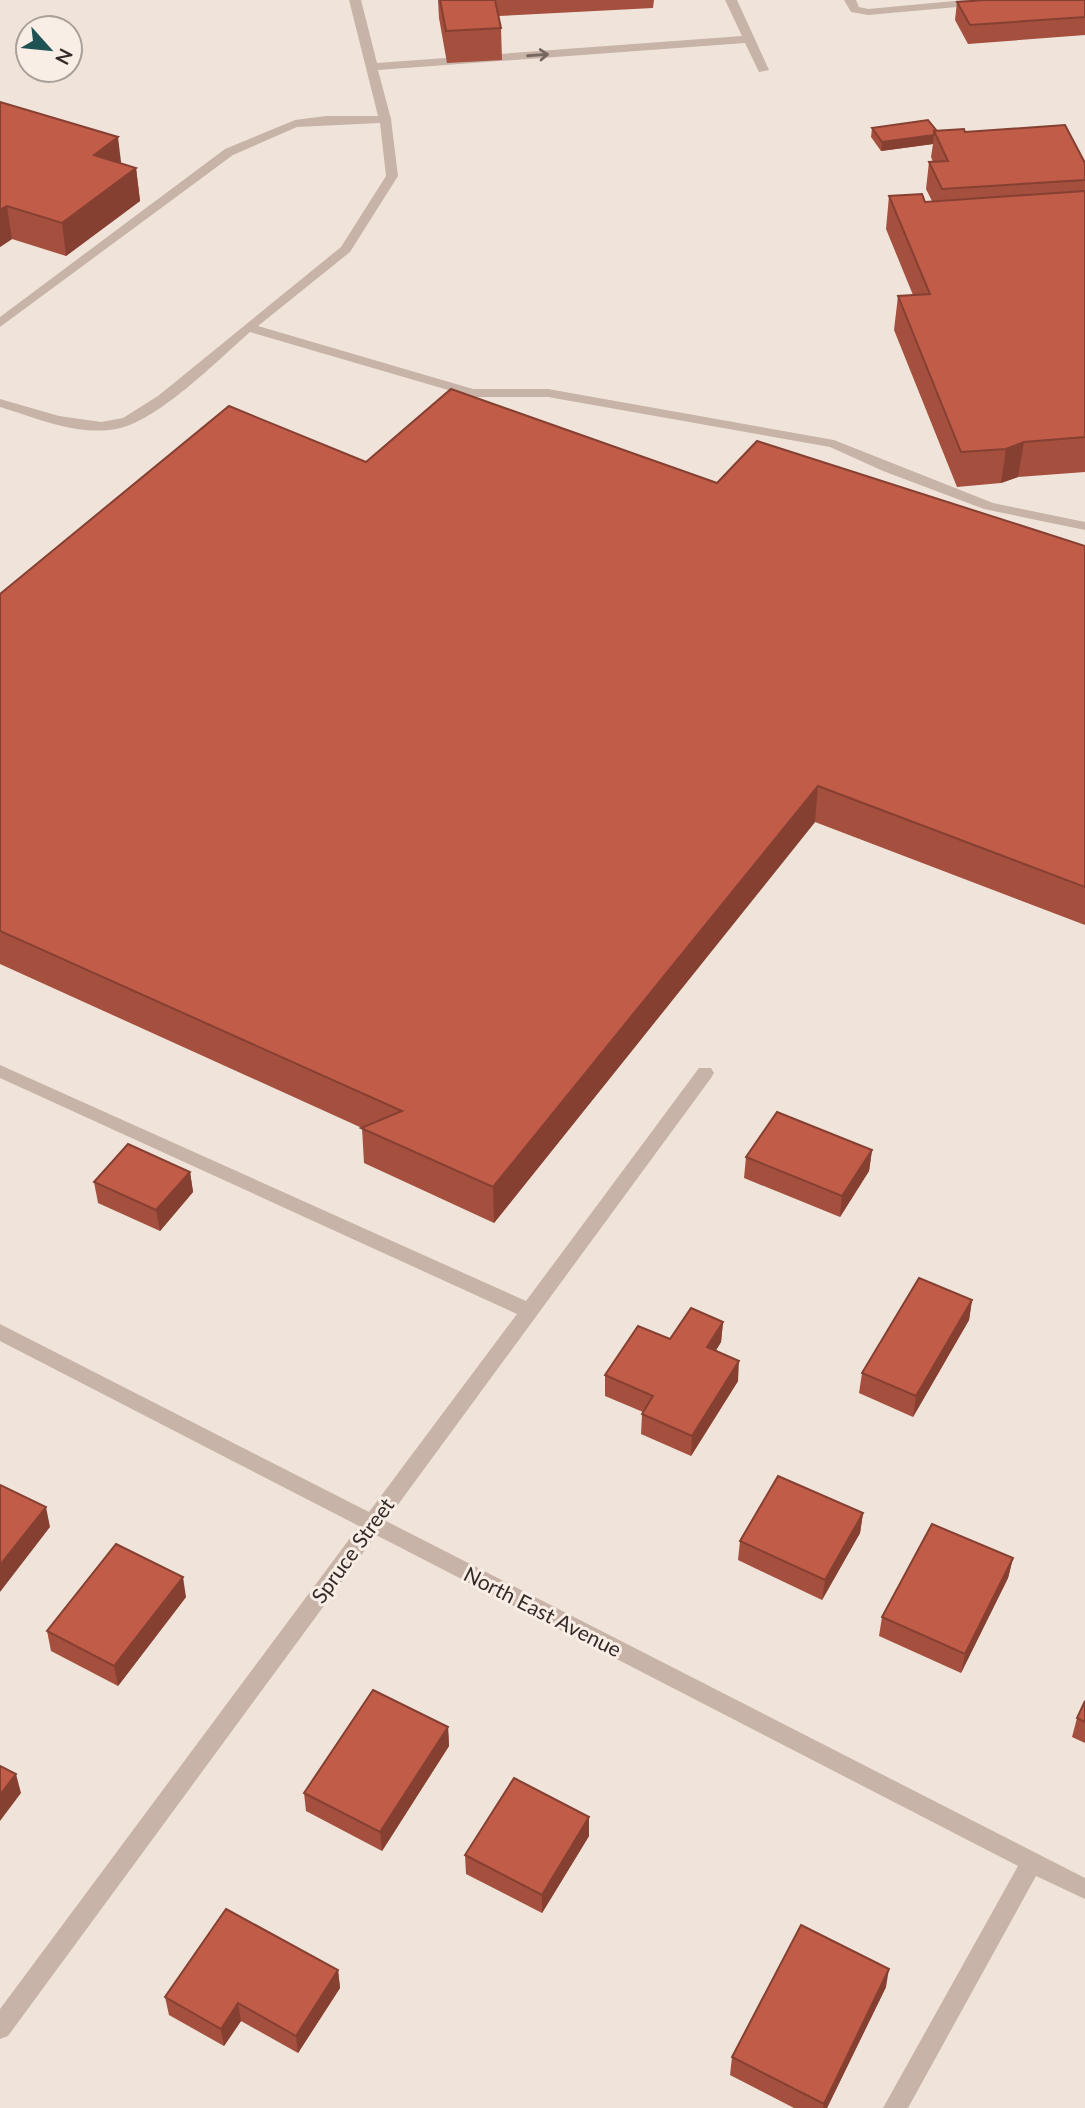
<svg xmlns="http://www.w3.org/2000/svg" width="1085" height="2108" viewBox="0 0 1085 2108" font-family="Lato,sans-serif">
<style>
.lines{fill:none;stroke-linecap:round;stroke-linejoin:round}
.minor{fill:#c7b3a7;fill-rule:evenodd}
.wall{fill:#a54f3e}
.shaded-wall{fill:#864032}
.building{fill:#c05c48;stroke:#864032;stroke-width:2}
.oneway{stroke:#766861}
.labels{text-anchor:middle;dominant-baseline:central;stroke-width:6;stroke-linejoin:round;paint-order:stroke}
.street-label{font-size:21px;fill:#342a27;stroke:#f8eee6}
</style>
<rect width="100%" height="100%" fill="#f0e4da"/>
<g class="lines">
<g class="minor">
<path d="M349 0H361L377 63 742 36 725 0H737L769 70 759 72 745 43 378 70 391 119 398 176 350 252 258 326 473 389H548L834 440 993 503 1085 522V530L984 509 883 471 830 447 548 397H472L250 332C218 360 157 422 116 429 77 436 36 418 0 407V399L59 416 101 422 123 418 158 396 341 247 386 176 380 123 297 127 233 155 0 327V317L225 149 295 120 326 116H378Z"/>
<path d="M844 0H856L859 7 868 9 965 0H1008L1002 3 868 15 851 12Z"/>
<path d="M0 1065 526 1301 699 1068H711L714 1073 711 1078 386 1521 1085 1878V1899L1036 1876 908 2108H883L1018 1866 376 1535 8 2036 0 2039V2009L359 1526 0 1341V1324L369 1512 517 1314 0 1078Z"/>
</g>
</g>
<g class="wall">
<path d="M438 0H654L653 8 499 16 501 28 502 60 447 63 439 18Z"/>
<path d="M1085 0V35L968 44 955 20 957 2Z"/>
<path d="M0 102 121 163 136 168 140 201 66 256 12 239 0 247Z"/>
<path d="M872 128 965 132 1085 163V472L1018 477 1001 483 957 487 894 330 898 296 913 295 886 229 889 196 925 202 932 201 926 189 929 162H933L931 157 933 144 881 151 871 137Z"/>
<path d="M366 462 717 483 1085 546V925L815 822 494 1223 364 1163 362 1128 0 964V594Z"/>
<path d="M872 1150 869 1171 840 1217 744 1178 746 1157Z"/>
<path d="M190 1172 193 1192 160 1231 98 1203 94 1182Z"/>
<path d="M972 1300 969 1320 913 1417 859 1393 862 1373Z"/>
<path d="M723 1322 721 1342 716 1350 738 1381 691 1456 641 1434 642 1414 643 1412 605 1396V1375L670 1339Z"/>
<path d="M863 1513 860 1533 822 1600 738 1560 740 1541Z"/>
<path d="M1013 1558 1008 1578 961 1673 879 1636 882 1617Z"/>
<path d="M186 1597 118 1686 51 1651 47 1631Z"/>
<path d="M1085 1701V1743L1072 1737 1077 1718Z"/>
<path d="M448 1727 449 1746 382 1851 306 1811 304 1793Z"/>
<path d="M589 1836 542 1913 466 1874 465 1855Z"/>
<path d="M338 1970 340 1988 298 2053 241 2021 224 2046 169 2015 165 1997Z"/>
<path d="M886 1987 827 2108H794L730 2075 732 2057Z"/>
</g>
<g class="shaded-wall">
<path d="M934 135 933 144 881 151 882 142Z"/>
<path d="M118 137 122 170 94 155Z"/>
<path d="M136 168 140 201 66 256 62 223Z"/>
<path d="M7 206 12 239 0 247V210Z"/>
<path d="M1024 442 1018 477 1001 483 1006 449Z"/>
<path d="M818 786 815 822 494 1223 493 1187Z"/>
<path d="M872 1150 869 1171 840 1217 842 1196Z"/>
<path d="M190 1172 193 1192 160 1231 156 1210Z"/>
<path d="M972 1300 969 1320 913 1417 916 1396Z"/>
<path d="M723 1322 721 1342 706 1367 707 1347Z"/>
<path d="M739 1361 738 1381 691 1456 692 1436Z"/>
<path d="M46 1507 50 1527 0 1592V1565Z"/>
<path d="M863 1513 860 1533 822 1600 825 1580Z"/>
<path d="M1013 1558 1008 1578 961 1673 965 1654Z"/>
<path d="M183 1577 186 1597 118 1686 114 1666Z"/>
<path d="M448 1727 449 1746 382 1851 380 1832Z"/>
<path d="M16 1774 21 1793 0 1821V1795Z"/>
<path d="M589 1817V1836L542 1913V1895Z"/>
<path d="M889 1969 886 1987 827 2108H823L824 2104Z"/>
<path d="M338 1970 340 1988 298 2053 296 2036Z"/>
<path d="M238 2003 241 2021 224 2046 221 2029Z"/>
</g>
<g class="building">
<path d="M440 0H495L501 28 446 31Z"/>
<path d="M985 0H1085V17L970 25 957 2Z"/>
<path d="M0 102 118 137 94 155 136 168 62 223 7 206 0 210Z"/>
<path d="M928 120 936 130 934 131V135L882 142 872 128Z"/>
<path d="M1065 125 1085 163V180L942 189 929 162 948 161 934 131 964 129 965 132Z"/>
<path d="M1085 191V437L1024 442 1006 449 961 452 898 296 930 294 889 196 922 194 925 202Z"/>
<path d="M451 389 717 483 757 441 1085 546V887L818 786 493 1187 361 1128 402 1111 0 931V594L229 406 366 462Z"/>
<path d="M777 1112 872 1150 842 1196 746 1157Z"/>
<path d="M128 1144 190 1172 156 1210 94 1182Z"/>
<path d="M919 1278 972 1300 916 1396 862 1373Z"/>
<path d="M691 1308 723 1322 707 1347 739 1361 692 1436 642 1414 653 1396 605 1375 638 1326 670 1339Z"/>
<path d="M778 1476 863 1513 825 1580 740 1541Z"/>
<path d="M0 1485 46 1507 0 1565Z"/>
<path d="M932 1524 1013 1558 965 1654 882 1617Z"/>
<path d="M116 1544 183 1577 114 1666 47 1631Z"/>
<path d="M373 1690 448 1727 380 1832 304 1793Z"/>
<path d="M1085 1701V1722L1077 1718Z"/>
<path d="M0 1766 16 1774 0 1795Z"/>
<path d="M514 1778 589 1817 542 1895 465 1855Z"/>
<path d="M226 1909 338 1970 296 2036 238 2003 221 2029 165 1997Z"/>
<path d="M801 1925 889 1969 824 2104 732 2057Z"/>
</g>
<defs><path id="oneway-shaft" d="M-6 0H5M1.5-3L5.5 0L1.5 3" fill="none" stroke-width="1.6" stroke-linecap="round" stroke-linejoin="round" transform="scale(1.75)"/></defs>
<use class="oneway" href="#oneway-shaft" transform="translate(538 55) rotate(-4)"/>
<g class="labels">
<g class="street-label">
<text transform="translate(352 1550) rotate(-54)">Spruce Street</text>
<text transform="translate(543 1611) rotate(27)">North East Avenue</text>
</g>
</g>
<g transform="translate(49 49) rotate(117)"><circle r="33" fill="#f8eee6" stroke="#aaa09a" stroke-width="2"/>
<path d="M0-5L12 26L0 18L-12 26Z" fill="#1f5353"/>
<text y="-10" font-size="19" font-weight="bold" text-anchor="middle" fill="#342a27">N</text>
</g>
</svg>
